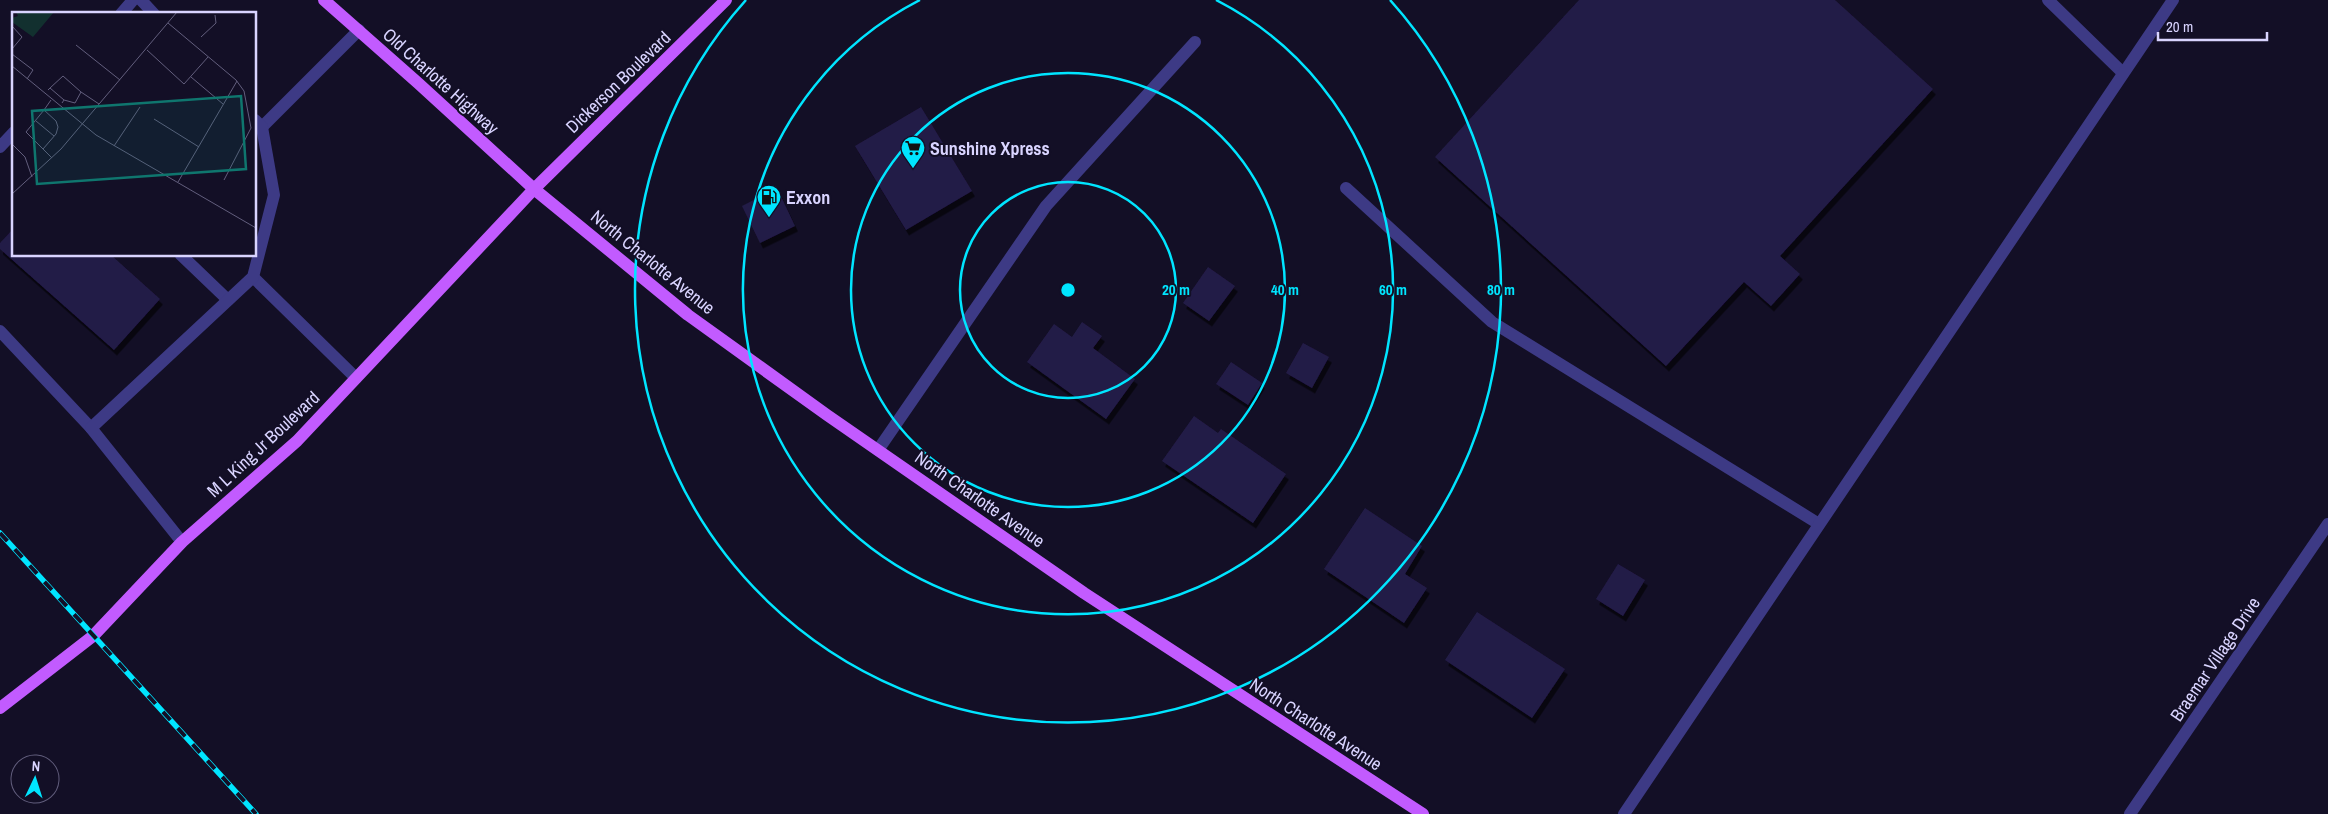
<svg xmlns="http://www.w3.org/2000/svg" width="2328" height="814" viewBox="0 0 2328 814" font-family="'Archivo Narrow',sans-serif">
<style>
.building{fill:#241b47;filter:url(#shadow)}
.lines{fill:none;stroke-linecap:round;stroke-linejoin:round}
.minor{stroke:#3d3a85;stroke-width:12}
.major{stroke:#c25bff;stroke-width:12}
.rail-casing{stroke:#00e5ff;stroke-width:5.5}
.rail{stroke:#130f26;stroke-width:4;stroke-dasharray:11;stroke-linecap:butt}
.ring{fill:none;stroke:#00e5ff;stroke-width:2.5}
.labels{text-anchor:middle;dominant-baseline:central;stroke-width:4;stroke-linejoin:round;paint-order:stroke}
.street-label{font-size:18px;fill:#d9d4ff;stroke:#130f26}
.poi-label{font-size:18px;font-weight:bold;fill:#d9d4ff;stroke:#130f26;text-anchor:start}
.inset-road{fill:none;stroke:#625e7d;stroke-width:1}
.view{fill:#0f766e;fill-opacity:0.15;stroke:#0f766e;stroke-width:2.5}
.inset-edge{fill:none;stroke:#d9d4ff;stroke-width:2.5}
.centre{fill:#00e5ff;stroke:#130f26;stroke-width:2.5}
.ring-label{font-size:15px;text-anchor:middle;font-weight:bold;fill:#00e5ff;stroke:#130f26;stroke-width:4;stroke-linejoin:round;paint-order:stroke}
</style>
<defs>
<filter id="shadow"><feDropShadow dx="3" dy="5.5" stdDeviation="0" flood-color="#0009"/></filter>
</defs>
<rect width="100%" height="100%" fill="#130f26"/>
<g class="building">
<path d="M1579 0H1835L1933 89 1780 256 1800 274 1771 306 1744 282 1666 366 1435 157Z"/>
<path d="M921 107 972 191 906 230 855 146Z"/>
<path d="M777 188 795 226 760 243 742 206Z"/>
<path d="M14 228V255H111L160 299 114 350 0 249V243Z"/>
<path d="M1208 267 1235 286 1209 321 1183 303Z"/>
<path d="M1082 322 1102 336 1093 348 1135 379 1106 419 1027 362 1054 324 1072 337Z"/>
<path d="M1303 343 1329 357 1312 388 1286 373Z"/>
<path d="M1231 362 1262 383 1248 405 1216 384Z"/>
<path d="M1194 416 1218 433 1221 429 1286 474 1253 523 1162 461Z"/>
<path d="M1365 508 1422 546 1405 574 1427 588 1404 623 1324 569Z"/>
<path d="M1618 564 1645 580 1623 616 1596 599Z"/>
<path d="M1477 612 1565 669 1532 718 1445 660Z"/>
</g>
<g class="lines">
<g class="minor">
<path d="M141 0 154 14"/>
<path d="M2048 0 2123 73"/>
<path d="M121 14 133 0"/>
<path d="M262 127 359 30"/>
<path d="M0 147 14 132"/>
<path d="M1346 188 1492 322 1819 524"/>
<path d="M181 255 228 300"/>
<path d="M253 277 356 378"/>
<path d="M0 331 91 428"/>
<path d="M878 450 1046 206 1195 42"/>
<path d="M182 542 91 428 253 277 274 195 262 127 255 120"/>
<path d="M1624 814 2173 0"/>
<path d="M2130 814 2328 524"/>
</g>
<g class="major">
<path d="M324 0 418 83 534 189 688 315 827 415 1084 593 1423 814"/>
<path d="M0 708 93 636 182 542 297 441 534 189 726 0"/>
</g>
<defs>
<path id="rail" d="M0 533 256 814"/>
</defs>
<use href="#rail" class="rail-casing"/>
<use href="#rail" class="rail"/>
</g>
<g class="ring">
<circle cx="1068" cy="290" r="108"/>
<circle cx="1068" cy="290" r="217"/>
<path d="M1216 0A325 325 0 1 1 920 0"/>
<path d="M1390 0A433 433 0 1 1 746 0"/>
</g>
<defs>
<symbol id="supermarket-pin" viewBox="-11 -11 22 30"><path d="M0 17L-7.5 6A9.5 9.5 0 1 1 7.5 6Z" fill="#00e5ff" stroke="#130f26"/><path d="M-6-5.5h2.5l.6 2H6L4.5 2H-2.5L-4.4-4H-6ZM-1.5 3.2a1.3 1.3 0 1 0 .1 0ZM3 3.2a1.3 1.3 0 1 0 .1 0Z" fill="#111"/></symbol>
<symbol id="fuel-pin" viewBox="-11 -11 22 30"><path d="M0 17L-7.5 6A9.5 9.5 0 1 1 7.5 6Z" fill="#00e5ff" stroke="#130f26"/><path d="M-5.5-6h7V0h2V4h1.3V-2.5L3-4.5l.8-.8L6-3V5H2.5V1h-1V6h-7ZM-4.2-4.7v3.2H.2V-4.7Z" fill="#111"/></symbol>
</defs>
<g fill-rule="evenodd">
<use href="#supermarket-pin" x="899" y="134" width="28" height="38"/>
<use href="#fuel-pin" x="755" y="183" width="28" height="38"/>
</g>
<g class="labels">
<g class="street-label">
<text transform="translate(441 81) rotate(42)">Old Charlotte Highway</text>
<text transform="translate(618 82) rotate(-44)">Dickerson Boulevard</text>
<text transform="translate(653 262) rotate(39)">North Charlotte Avenue</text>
<text transform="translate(263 444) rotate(-43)">M L King Jr Boulevard</text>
<text transform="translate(980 499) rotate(35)">North Charlotte Avenue</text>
<text transform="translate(2215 659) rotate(-56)">Braemar Village Drive</text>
<text transform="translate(1316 724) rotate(33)">North Charlotte Avenue</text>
</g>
<g class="poi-label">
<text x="930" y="148">Sunshine Xpress</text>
<text x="786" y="197">Exxon</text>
</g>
</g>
<g transform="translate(12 12)">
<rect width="244" height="244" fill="#130f26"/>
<path d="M4 0H42L21 25 0 10V6L6 4Z" fill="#12302f"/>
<path class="inset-road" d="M156 11 224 68 232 79 239 116 212 168M0 14 10 25 0 37M189 25 204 11 203 3M64 33 108 68M135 38 172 72 196 45M0 42 21 58 15 67M0 54 84 123 244 216M179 65 211 92M38 76 51 64 69 80 63 91 52 88M36 78 38 76 52 88 50 91M69 80 87 92M39 88 32 98 44 109 46 115 44 122 31 137 40 146M142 107 187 135M24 109 42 124M0 132 13 145 20 165M102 134 128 95M31 137 14 120 32 98M166 170 225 69M0 182 49 137 165 0"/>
<path class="view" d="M229 84 234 157 25 172 20 99Z"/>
<rect width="244" height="244" class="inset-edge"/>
</g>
<circle cx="1068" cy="290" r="8" class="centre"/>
<g class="ring-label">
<text x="1176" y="295">20 m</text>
<text x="1285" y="295">40 m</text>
<text x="1393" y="295">60 m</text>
<text x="1501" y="295">80 m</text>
</g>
<g transform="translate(35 779) rotate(4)"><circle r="24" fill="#130f26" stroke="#625e7d"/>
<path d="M0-4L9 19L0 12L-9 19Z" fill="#00e5ff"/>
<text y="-8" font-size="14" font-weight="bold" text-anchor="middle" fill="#d9d4ff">N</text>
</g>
<path d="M2158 32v8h109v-8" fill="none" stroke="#d9d4ff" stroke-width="2.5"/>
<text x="2166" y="32" font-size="15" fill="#d9d4ff" stroke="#130f26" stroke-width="4" paint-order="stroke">20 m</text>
</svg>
